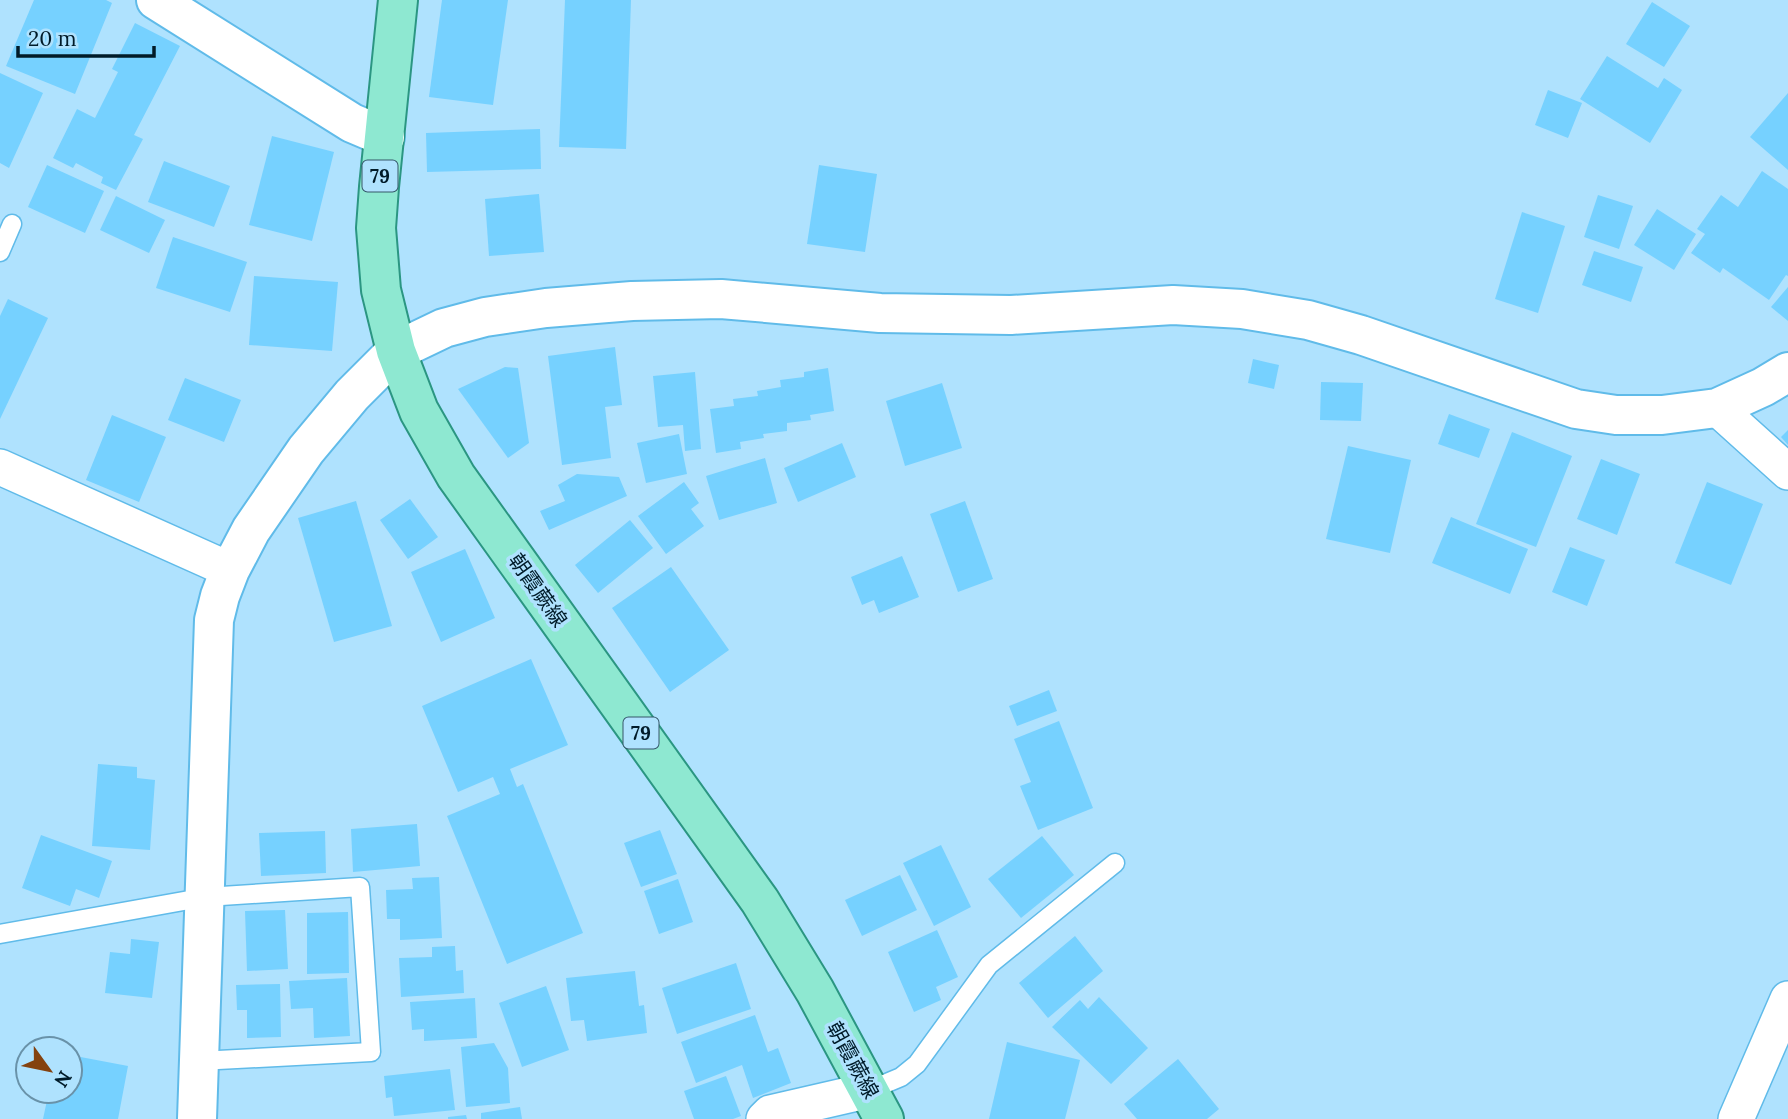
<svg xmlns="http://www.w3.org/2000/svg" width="1788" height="1119" viewBox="0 0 1788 1119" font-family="Lora,'Noto Sans JP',serif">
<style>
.building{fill:#76d1ff}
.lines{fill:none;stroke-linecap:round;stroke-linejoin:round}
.lane-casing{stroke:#60bbe9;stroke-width:21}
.street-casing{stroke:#60bbe9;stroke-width:38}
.secondary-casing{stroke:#60bbe9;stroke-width:42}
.primary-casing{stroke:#2b9682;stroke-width:42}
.lane{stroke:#fff;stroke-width:18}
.street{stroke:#fff;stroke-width:35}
.secondary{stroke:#fff;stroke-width:38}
.primary{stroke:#8ee8d1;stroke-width:38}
.labels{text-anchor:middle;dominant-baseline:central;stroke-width:7;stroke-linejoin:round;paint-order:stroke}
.shield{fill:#afe2fe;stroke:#345769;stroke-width:2}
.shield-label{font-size:19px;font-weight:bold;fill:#001b29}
.street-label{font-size:21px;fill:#001b29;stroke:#afe2fe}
</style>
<rect width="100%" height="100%" fill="#afe2fe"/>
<g class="building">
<path d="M34 0H106L112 3 75 94 6 66Z"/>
<path d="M442 0H508L493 105 429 97Z"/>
<path d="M565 0H631L626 149 559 147Z"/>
<path d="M1652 2 1690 26 1664 67 1626 44Z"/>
<path d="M135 23 180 46 134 135 143 139 116 190 101 183 103 177 76 163 73 168 53 158 77 109 95 118 118 72 112 69Z"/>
<path d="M1607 56 1658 88 1664 78 1682 90 1650 143 1580 99Z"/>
<path d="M0 73 43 93 9 168 0 163Z"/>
<path d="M1548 90 1582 103 1568 138 1535 125Z"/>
<path d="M1788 93V170L1750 137Z"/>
<path d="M540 129 541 169 427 172 426 133Z"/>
<path d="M272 136 334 152 312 241 249 225Z"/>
<path d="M164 161 230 186 214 227 148 202Z"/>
<path d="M47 165 104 191 85 233 28 207Z"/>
<path d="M819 165 877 174 865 252 807 244Z"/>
<path d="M1762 171 1788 189V276L1786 275 1769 300 1723 268 1720 273 1691 253 1705 234 1697 229 1721 195 1738 207Z"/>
<path d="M539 194 544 252 489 256 485 199Z"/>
<path d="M1598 195 1633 206 1619 249 1584 237Z"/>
<path d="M116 196 165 220 149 253 100 230Z"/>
<path d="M1657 209 1696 234 1674 270 1634 245Z"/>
<path d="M1522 212 1565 226 1538 313 1495 299Z"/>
<path d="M173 237 247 262 230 312 156 288Z"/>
<path d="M1594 251 1643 267 1631 302 1582 285Z"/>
<path d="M254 276 338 282 332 351 249 345Z"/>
<path d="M1788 287V321L1771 307Z"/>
<path d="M8 299 48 318 0 419V316Z"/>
<path d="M615 347 622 405 605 407 611 458 562 465 548 356Z"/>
<path d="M1253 359 1279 365 1274 389 1248 383Z"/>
<path d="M505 367 518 368 529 443 508 458 458 389Z"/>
<path d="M828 368 834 411 810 415 811 420 787 423V431L763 434 764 438 740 442 741 449 716 453 710 409 734 406 733 399 758 396 757 391 781 387 780 380 804 377V372Z"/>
<path d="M695 372 701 449 685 451 683 425 658 427 653 376Z"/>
<path d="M185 378 241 400 224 442 168 420Z"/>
<path d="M1321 382 1363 383 1361 421 1320 420Z"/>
<path d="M942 383 962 448 905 466 886 401Z"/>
<path d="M1449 414 1490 429 1479 458 1438 444Z"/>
<path d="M112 415 166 437 139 502 86 480Z"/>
<path d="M1788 430V445L1781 437Z"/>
<path d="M1512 432 1572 456 1536 547 1476 524Z"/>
<path d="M679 434 687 474 646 483 637 443Z"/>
<path d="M842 443 856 477 798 502 784 468Z"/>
<path d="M1348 446 1411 460 1390 553 1326 539Z"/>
<path d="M765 458 777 503 719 520 706 476Z"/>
<path d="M1601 459 1640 474 1617 535 1577 519Z"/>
<path d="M577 474 619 477 627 496 549 530 540 511 565 501 558 485Z"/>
<path d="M684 482 699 503 691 509 704 526 666 554 638 516Z"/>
<path d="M1707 482 1763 504 1731 585 1675 563Z"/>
<path d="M410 499 438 537 408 559 380 520Z"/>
<path d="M356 501 392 626 334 642 298 518Z"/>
<path d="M965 501 993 579 958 592 930 514Z"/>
<path d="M1451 517 1528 549 1510 594 1432 563Z"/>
<path d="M630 520 653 548 598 593 575 565Z"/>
<path d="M1570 547 1605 560 1587 606 1552 592Z"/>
<path d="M465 549 495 618 441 642 411 572Z"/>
<path d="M902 556 919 597 879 613 874 600 862 605 851 577Z"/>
<path d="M671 567 729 650 670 692 612 608Z"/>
<path d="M531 659 568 745 510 769 517 787 523 784 583 933 507 964 447 816 500 794 493 777 458 792 422 706Z"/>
<path d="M1049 690 1057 711 1017 726 1009 706Z"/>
<path d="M1059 721 1093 808 1038 830 1020 786 1031 782 1014 739Z"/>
<path d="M98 764 137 767V778L155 780 150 850 92 846Z"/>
<path d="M417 824 420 866 353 872 351 829Z"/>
<path d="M660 830 677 874 641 887 624 843Z"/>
<path d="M325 831 326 873 261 876 259 833Z"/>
<path d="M41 835 112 861 99 898 76 889 70 906 22 888Z"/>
<path d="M1042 836 1074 875 1021 918 988 879Z"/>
<path d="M941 845 971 907 934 926 903 863Z"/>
<path d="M900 875 917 910 862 936 845 900Z"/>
<path d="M439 877 442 938 400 940V919H387L386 890 413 889 412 878Z"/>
<path d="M678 879 693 922 659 934 644 891Z"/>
<path d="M285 910 288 969 247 971 245 911Z"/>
<path d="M348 912 349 973 307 974V913Z"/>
<path d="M937 930 958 977 936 987 941 1000 914 1012 888 952Z"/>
<path d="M1075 936 1103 971 1048 1018 1019 983Z"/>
<path d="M131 939 159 942 152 998 105 993 110 952 130 954Z"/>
<path d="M455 946 456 971 463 970 464 993 401 997 399 958 432 957V947Z"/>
<path d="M736 963 751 1009 677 1034 662 988Z"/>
<path d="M635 971 639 1006 644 1005 647 1033 587 1041 584 1020 571 1021 566 978Z"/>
<path d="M347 978 350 1036 314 1038 313 1008 291 1009 289 981Z"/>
<path d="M280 984 281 1037 247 1038V1010H237L236 985Z"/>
<path d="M546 986 569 1050 522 1067 499 1003Z"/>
<path d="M1099 997 1148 1048 1111 1084 1052 1027 1080 1000 1088 1009Z"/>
<path d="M475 998 477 1038 424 1041V1029L412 1030 410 1002Z"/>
<path d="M755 1015 768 1052 778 1048 791 1083 753 1098 742 1065 696 1083 681 1042Z"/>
<path d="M1007 1042 1080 1060 1065 1119H989Z"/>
<path d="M494 1043 508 1068 510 1103 466 1107 461 1047Z"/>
<path d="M70 1055 128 1066 118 1119H43L49 1091H70Z"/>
<path d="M1178 1059 1219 1109 1207 1119H1137L1124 1104Z"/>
<path d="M450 1069 455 1110 394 1116 392 1097 386 1098 384 1076Z"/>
<path d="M726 1076 741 1116 733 1119H694L684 1091Z"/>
<path d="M520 1107 522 1119H481V1113Z"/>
<path d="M466 1115 467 1119H448V1117Z"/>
</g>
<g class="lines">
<defs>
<g id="lane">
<path d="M0 252 12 224"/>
<path d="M0 934 206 897 360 887 371 1052 199 1061"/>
<path d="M870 1090 901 1077 917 1064 989 965 1115 863"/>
</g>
<g id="street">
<path d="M1717 408 1788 472"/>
<path d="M0 467 230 570"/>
<path d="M764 1119 770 1113 870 1090"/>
<path d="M1736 1119 1788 999"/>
</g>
<g id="secondary">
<path d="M156 0 352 123 385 137"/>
<path d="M197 1119 214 620 220 596 230 570 251 530 306 450 352 395 396 351 444 328 485 317 546 308 632 301 721 299 880 313 1011 315 1173 305 1242 309 1308 320 1361 335 1576 409 1616 415H1662L1717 408 1763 387 1788 372"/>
</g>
<path id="primary" d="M398 0 379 187 376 228 381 290 396 351 419 411 456 476 760 901 815 991 884 1119"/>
</defs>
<use href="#lane" class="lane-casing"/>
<use href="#street" class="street-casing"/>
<use href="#secondary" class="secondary-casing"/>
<use href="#primary" class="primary-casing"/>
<use href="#lane" class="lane"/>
<use href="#street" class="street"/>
<use href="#secondary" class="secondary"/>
<use href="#primary" class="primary"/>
</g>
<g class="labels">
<g class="shield">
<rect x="362.5" y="160.5" width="35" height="31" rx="5"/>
<rect x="623.5" y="717.5" width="35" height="31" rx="5"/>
</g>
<g class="shield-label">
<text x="380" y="176">79</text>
<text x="641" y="733">79</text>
</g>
<g class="street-label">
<text transform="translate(538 590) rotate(55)">朝霞蕨線</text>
<text transform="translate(853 1060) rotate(61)">朝霞蕨線</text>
</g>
</g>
<g transform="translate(49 1070) rotate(123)"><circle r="33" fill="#afe2fe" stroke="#6992a9" stroke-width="2"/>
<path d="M0-5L12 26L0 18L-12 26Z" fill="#84420f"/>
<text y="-10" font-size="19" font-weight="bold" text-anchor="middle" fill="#001b29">N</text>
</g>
<path d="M18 46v10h136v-10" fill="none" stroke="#001b29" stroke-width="3.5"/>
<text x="28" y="46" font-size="21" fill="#001b29" stroke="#afe2fe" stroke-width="5" paint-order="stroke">20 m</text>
</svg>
